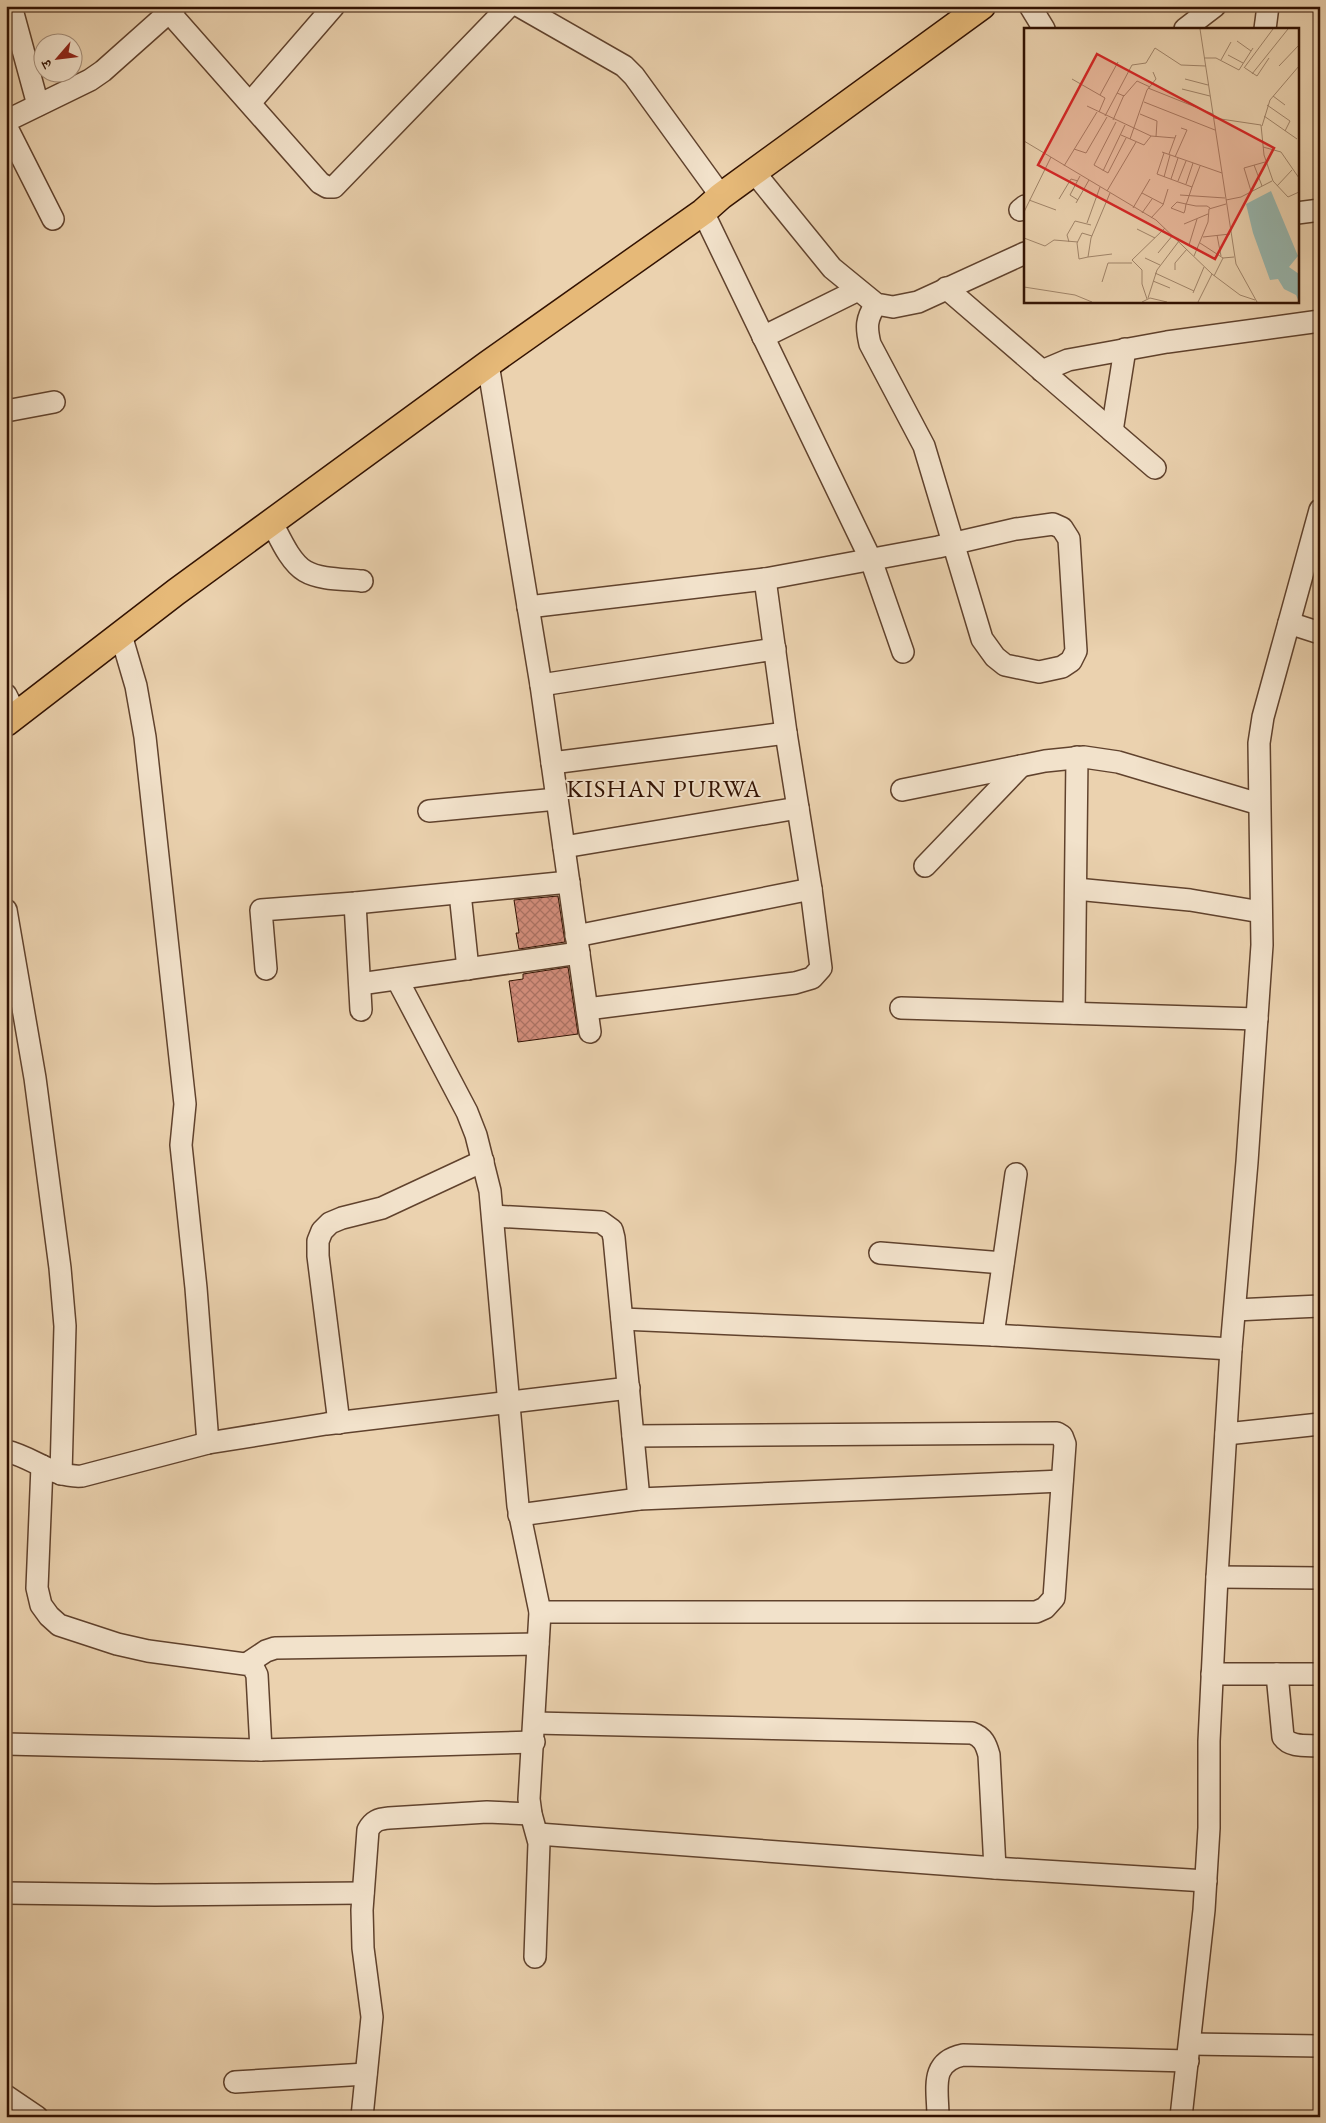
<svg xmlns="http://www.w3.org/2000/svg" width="1326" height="2123" viewBox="0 0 1326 2123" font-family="'EB Garamond','Noto Serif Devanagari',serif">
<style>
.building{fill:url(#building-cross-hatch);stroke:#321202}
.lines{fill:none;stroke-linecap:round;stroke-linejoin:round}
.minor-casing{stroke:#60422d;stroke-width:24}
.major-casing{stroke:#321202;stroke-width:29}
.minor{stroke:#f2e2cb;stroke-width:21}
.major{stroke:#e6b978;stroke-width:26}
.labels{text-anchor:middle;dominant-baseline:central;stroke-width:4;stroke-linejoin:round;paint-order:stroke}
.quarter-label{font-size:25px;letter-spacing:1px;fill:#321202;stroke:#f2e2cb}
.inset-road{fill:none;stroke:#a1856a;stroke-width:1}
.view{fill:#d62828;fill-opacity:0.15;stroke:#d62828;stroke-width:2.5}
.inset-edge{fill:none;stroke:#321202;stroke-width:2.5}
</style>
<defs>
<pattern id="building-cross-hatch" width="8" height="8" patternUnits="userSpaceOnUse" patternTransform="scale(1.25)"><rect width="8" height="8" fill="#d28d7b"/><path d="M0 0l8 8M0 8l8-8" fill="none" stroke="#ab7263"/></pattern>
</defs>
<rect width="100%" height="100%" fill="#ebd2af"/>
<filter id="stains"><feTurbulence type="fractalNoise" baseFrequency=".004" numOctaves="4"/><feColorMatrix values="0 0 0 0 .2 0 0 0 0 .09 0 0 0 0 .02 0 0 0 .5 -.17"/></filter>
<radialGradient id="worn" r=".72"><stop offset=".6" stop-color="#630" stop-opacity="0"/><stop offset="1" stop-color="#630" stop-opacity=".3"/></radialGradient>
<g class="building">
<path d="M558 896 565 942 519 949 516 933H519L514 900Z"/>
<path d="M568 967 578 1034 518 1042 509 981 523 979V974Z"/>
</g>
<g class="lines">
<defs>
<g id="minor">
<path d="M11 6 38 105"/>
<path d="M519 6 624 66 634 76 721 196"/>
<path d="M1030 6 1044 29"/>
<path d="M169 12 320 183 327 187H334L509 6"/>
<path d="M1185 29 1215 6"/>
<path d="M1265 29 1268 6"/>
<path d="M250 103 334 6"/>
<path d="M6 121 90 80 103 71 176 6"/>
<path d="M6 126 53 219"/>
<path d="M754 172 832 268 876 304 893 307 918 302 1025 253"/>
<path d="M1020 210 1025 206"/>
<path d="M703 212 871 560 903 652"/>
<path d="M1297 213 1320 210"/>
<path d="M946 288 1155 468"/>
<path d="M763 337 858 290"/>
<path d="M488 364 541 685 590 1032"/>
<path d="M1042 371 1068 360 1167 342 1320 321"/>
<path d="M6 411 54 402"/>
<path d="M1112 431 1125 349"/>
<path d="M272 523C280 538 290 562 305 571 320 580 345 579 362 581"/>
<path d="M528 607 765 579 938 547 1016 529 1053 524 1062 528 1069 539 1076 651 1071 661 1062 667 1039 672 1005 665 995 657 982 639 924 446 870 344C866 327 866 319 876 304"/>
<path d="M1289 623 1320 633"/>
<path d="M121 635 136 686 145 737 185 1104 181 1145 196 1288 208 1443"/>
<path d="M541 685 775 649"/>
<path d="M6 695 16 715"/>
<path d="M552 763 786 733"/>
<path d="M902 790 1045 761 1084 757 1118 762 1259 804"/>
<path d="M429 811 557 799"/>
<path d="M564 847 798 808"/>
<path d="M925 866 1021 766"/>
<path d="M1076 889 1190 900 1261 912"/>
<path d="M460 893 468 969"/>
<path d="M355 903 361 1010"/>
<path d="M6 910 35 1078 60 1268 65 1326 61 1474"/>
<path d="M576 936 811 889"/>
<path d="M266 969 261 910 355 903 569 882"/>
<path d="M397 979 467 1112 476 1135 490 1191 518 1506 540 1612 529 1799 531 1814 539 1843 535 1957"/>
<path d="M360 984 579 953"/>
<path d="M901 1008 1257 1019"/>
<path d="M587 1009 795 983 812 978 821 968 811 889 786 733 765 579"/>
<path d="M1074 1013 1077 757"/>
<path d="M493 1216 601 1222 612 1230 614 1238 639 1499"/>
<path d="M880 1253 1003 1263"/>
<path d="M1235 1310 1320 1306"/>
<path d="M622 1319 993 1335 1231 1349"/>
<path d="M993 1335 1016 1174"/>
<path d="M339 1423 318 1256V1241L322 1231 330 1223 342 1218 382 1208 483 1161"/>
<path d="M1226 1434 1320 1424"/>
<path d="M6 1451C33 1457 53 1478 82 1476L208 1443 326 1424 629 1388"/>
<path d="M42 1466 37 1588 41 1605 49 1616 59 1625 117 1644 148 1651 252 1665 257 1675 261 1750"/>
<path d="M519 1515 639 1499 1062 1481"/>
<path d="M1217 1577 1320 1578"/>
<path d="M540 1612H1036L1045 1608 1054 1598 1065 1444 1062 1436 1057 1433 633 1436"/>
<path d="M248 1663 266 1651 275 1648 538 1644"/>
<path d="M1212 1674H1320"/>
<path d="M1277 1674 1283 1737C1291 1748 1307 1745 1320 1746"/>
<path d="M535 1723 972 1733C983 1737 986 1744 989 1755L995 1868"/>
<path d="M6 1744 261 1750 534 1742"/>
<path d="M538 1834 995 1868 1206 1881"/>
<path d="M6 1893 155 1895 363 1893"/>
<path d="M1190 2044 1320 2046"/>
<path d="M235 2082 366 2074"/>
<path d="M6 2096 37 2117"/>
<path d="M362 2117 372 2017 363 1948 362 1910 368 1830C373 1821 378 1819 389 1818L487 1812 531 1814"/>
<path d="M938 2117C938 2089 929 2062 963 2055L1188 2061"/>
<path d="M1181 2117 1204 1910 1209 1828V1741L1217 1577 1231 1349 1247 1162 1262 945 1259 743 1263 717 1320 510"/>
</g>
<path id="major" d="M6 723 176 592 488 364 703 212 721 196 982 6"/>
</defs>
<use href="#minor" class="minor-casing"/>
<use href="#major" class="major-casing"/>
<use href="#minor" class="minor"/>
<use href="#major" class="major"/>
</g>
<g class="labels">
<g class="quarter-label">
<text x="664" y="788">KISHAN PURWA</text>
</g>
</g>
<g transform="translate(1024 28)">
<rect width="275" height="275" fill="#ebd2af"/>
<path d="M247 163 274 228 265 239 275 246V274L272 267 260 261 254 251 246 252 229 205 222 176Z" fill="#98b7af"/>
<path class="inset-road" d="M176 1 212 236 233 274M213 13 227 23M204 27 219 35M180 30H192L215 42 229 20M197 32 207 14M255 38 275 17M220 40 249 1M221 40 233 48 245 30M228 46 264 1M48 51 81 70 75 84M161 51 184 57M124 60 189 86M158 61 186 68M93 65 100 68 113 53 126 59M76 67 94 34M249 68 261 77M120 74 191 102M243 77 266 93 261 103M63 78 127 108 151 110M116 86 133 93 132 109M81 88 108 37 122 35 131 20 157 37 182 38M240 88 273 111M190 90 237 97 240 127 249 153 264 169 275 164M89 92 100 67M92 94 70 137 84 145 102 110M238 98 246 72 275 38M97 107 120 117 127 108M106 111 123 62 132 51 129 44M0 113 132 192 188 246 216 267 231 272M239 119 257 124 275 150M50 121 62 125 83 89M138 124 198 145M140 125 133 146 168 159M145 126 152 107M151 129 163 102 157 100M230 137 238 158M40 138 73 84M176 138 168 159 163 174 162 176 161 182 160 185 147 180 153 174 162 176 172 178H183L186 180M79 143 101 97M140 149 146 127M147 151 154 130M154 153 162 133M162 156 169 135M253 158 268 142M83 163 112 114M227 163 220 140 241 134M86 165 67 210 64 229 88 226M118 165 139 176M156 167 201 170M35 171 47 151 54 153M5 172 32 182M54 172 46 167 56 148M202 172 217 169 248 153M52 175 65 152M109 180 126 151M0 184 27 129M118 185 128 171M127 190 139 177 144 161M173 191 165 217 174 221M63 195 76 159M160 196 184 186M113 201 131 210M193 207 197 228M179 209 206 206M0 210 21 218 30 212 54 214M45 214 43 207 51 193 67 197M176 215 199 230 210 229M134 225 149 207M170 228 184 194 185 181 202 176M64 229 55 231 53 215 58 205 68 208M121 230 136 237M151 242V235L163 221M131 245 170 263M190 248 199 230M129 253 146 260M78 254 84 235H108M0 259 51 267 68 274M169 265 180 239M124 270 133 242 155 213M123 271 118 256V242L108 232 141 200M118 274 126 270 143 274M174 274 188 246"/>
<path class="view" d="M73 26 250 120 191 231 14 137Z"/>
<rect width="275" height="275" class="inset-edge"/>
</g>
<rect width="1326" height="2123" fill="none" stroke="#ebd2af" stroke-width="25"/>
<rect x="8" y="8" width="1311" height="2108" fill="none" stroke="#321202" stroke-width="2.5"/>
<rect x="12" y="12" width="1301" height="2098" fill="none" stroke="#321202"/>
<g transform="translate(58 58) rotate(242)"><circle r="24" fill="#f2e2cb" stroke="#a58f7b"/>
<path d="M0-4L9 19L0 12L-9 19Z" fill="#8f2418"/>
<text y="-8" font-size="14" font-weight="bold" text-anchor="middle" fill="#321202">उ</text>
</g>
<rect width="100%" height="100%" filter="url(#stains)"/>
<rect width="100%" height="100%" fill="url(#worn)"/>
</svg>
